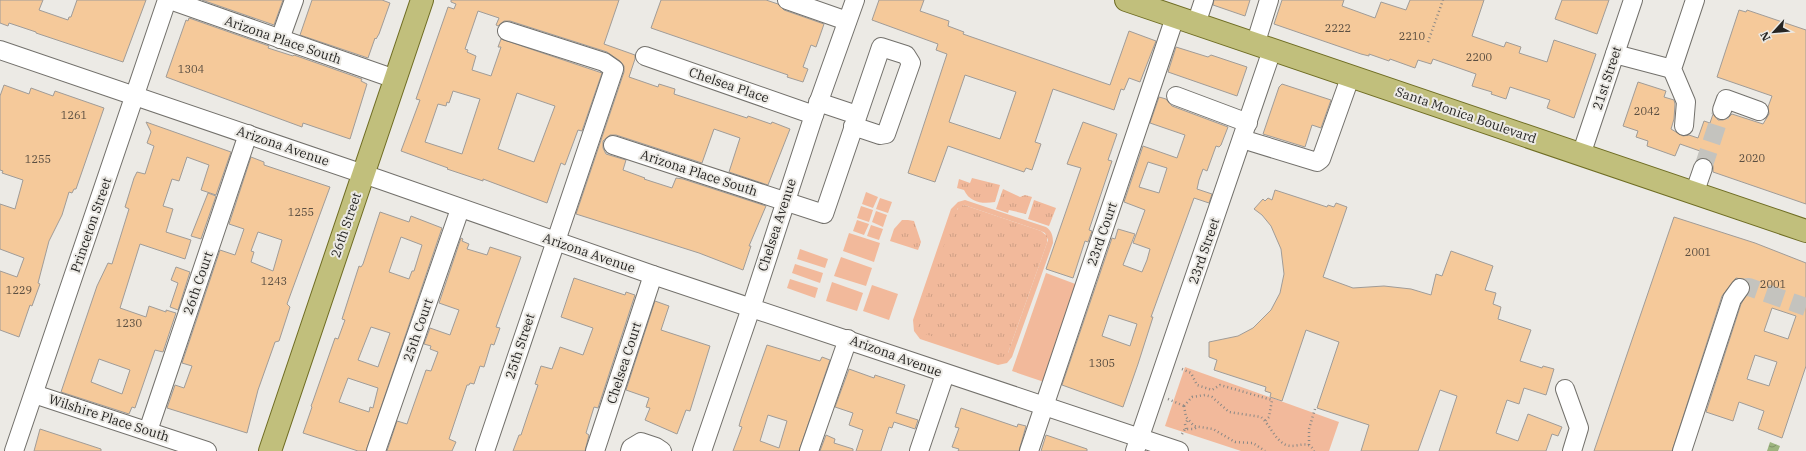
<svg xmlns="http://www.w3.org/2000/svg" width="1806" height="451" viewBox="0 0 1806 451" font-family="'IBM Plex Serif',serif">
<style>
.green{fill:#f2b99b;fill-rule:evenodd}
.park{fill:url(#park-tufts)}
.water{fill:url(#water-waves)}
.building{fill:#f5c99a;stroke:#a09c98;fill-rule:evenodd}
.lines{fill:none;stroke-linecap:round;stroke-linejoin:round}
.minor-tunnel{stroke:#c4c3be;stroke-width:18;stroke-dasharray:18 9;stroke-linecap:butt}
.minor-casing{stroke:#73716c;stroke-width:20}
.major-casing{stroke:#6f6d24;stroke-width:24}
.path{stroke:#8b8986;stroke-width:2.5;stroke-dasharray:1 3;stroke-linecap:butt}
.minor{stroke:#fff;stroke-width:18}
.major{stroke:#c1bf7c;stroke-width:22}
.labels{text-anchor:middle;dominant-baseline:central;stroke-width:4;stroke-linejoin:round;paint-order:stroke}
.number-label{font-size:11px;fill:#5a4e41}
.street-label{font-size:13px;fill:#262523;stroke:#eceae5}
</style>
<defs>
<pattern id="park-tufts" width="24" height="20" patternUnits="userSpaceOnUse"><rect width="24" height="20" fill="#f2b99b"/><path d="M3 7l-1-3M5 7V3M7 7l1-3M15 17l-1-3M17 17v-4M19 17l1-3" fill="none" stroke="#cf9f85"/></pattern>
<pattern id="water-waves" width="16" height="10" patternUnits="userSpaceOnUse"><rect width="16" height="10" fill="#9cb47e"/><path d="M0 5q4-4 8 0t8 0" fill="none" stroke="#7f9267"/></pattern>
</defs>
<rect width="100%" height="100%" fill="#eceae5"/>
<g class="green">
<path d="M866 192 878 197 873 208 862 204Z"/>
<path d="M880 198 892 202 888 213 876 209Z"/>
<path d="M965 200 1046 227C1052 231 1053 236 1053 243L1012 357 1007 363 998 365 920 339 914 331 913 320 951 209 958 202ZM964 205 1041 231 1045 233 1048 240 1008 353 957 209Z"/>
<path d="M861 206 873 210 869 222 857 218Z"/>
<path d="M876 211 887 215 883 227 872 222Z"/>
<path d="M857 220 869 224 864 235 853 231Z"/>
<path d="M871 225 883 229 879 240 867 236Z"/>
<path d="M849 233 880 243 874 262 843 251Z"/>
<path d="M800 249 828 259 825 268 797 259Z"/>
<path d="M841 257 872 268 866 286 834 276Z"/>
<path d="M795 264 823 273 820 283 792 273Z"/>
<path d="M1046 273 1078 285 1044 382 1012 371Z"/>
<path d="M790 279 818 288 815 298 787 288Z"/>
<path d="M832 282 863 293 857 311 826 301Z"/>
<path d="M872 285 898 294 889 320 863 311Z"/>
<path d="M1185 367 1339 422 1329 451H1241L1165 426Z"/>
</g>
<g class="park">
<path d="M972 178 1000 185 995 202C983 204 970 203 964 190L957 188 959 179 970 183Z"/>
<path d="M1003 189 1020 197 1025 195 1032 197 1026 214 1009 210 1008 213 996 209Z"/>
<path d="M1034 200 1056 208 1049 226 1028 219Z"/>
<path d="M964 205 1041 231 1047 236V243L1008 353 1001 359 922 333 918 328V321L955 213 959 207Z"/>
<path d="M902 220H908L914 221 921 242 918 250 890 241 894 229Z"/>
</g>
<path class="water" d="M1770 442 1780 446 1778 451H1767Z"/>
<g class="building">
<path d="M0 0H43L39 10 68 20 69 17H71L77 0H146L123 62 36 33V32L9 23 8 26 0 23Z"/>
<path d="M202 0H283L274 25Z"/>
<path d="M312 0H382L390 3 379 34 376 39 375 38 368 58 300 35Z"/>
<path d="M451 0H619L604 44 635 55V59L629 77 658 87 659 84 675 89 674 94 747 118 748 116 771 124 772 122 790 129 768 185 729 172 740 138 714 129 702 163 616 135H610L603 141V148L606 154 626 160 623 170 645 178 644 179 672 188 676 178 683 179 766 206 749 246H751L743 270 699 253 576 214 624 72V66L620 61 607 52 510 21H504L498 26 496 25 499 18 478 11 465 49 468 50 467 52 476 56 472 70 491 76 501 47H498L501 39 602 73 582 131 578 130 565 165 561 163 547 203 483 179V181L447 169 448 168 401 151 420 100 416 99 448 7 454 9 456 4 451 2ZM453 91 480 99 462 154 425 142 438 104 446 106 447 102 449 103ZM517 93 555 106 534 162 498 149Z"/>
<path d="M661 0H766L778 4 784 10 824 24 816 47 811 45 803 67 808 69 803 82 787 77 788 75 651 28Z"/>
<path d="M879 0H924L920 11 949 21 948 26 964 32 963 34 1110 85 1129 31 1156 41 1140 82 1129 78 1124 90 1121 89 1114 110 1053 89 1035 142 1041 144 1032 170 1026 168 1024 172 948 146 935 182 908 173 947 54 936 50 938 44 872 20ZM965 75 1016 92 1000 139 949 122Z"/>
<path d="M1214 0H1250L1245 16 1213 5Z"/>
<path d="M1282 0H1344L1342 6 1375 18 1381 2 1406 10 1410 0H1484L1472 36 1504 47 1506 42 1521 47 1519 53 1547 62 1554 40 1596 54 1574 118 1547 108 1550 100 1510 87 1506 99 1491 94 1492 92 1472 86 1476 74 1433 59 1431 64 1418 60 1415 68 1390 59 1389 61 1369 54V56L1361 54 1274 24Z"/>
<path d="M1562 0H1609L1597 34 1555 19Z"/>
<path d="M1739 10 1746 12 1747 10 1806 30V204L1713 172V166L1711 161 1706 158 1698 159 1700 151 1680 144 1675 156 1647 146 1648 141 1636 137 1638 131 1623 126 1638 82 1666 91 1664 97 1674 100 1675 104 1674 119 1671 129 1683 136 1689 135 1698 138 1704 121 1710 123 1713 114 1718 120H1723L1728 118 1732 114 1763 124 1769 114 1768 107 1772 96 1717 77Z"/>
<path d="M189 18 269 46 268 48 293 56 294 55 362 79 361 81 367 84 350 139 303 123 302 127 166 77 186 20 188 21Z"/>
<path d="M1176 47 1208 57 1211 55 1247 67 1237 96 1168 72Z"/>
<path d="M1282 84 1331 100 1321 128 1312 125 1305 147 1263 134 1279 87Z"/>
<path d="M4 85 29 94 31 88 53 96 55 91 104 108 76 189H74L72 193 69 192 62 215 49 241 38 283 40 284 32 306 30 305 19 337 0 330V271L17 277 24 258 0 249V204L15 209 23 180 2 173 3 171 0 170V96Z"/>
<path d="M1159 97 1166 99 1172 106 1228 127 1221 145 1219 147 1216 146 1207 171 1203 169 1199 180 1197 189 1212 194 1209 203 1194 198 1151 317H1153L1138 364 1123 407 1062 385 1112 238 1115 239 1118 229 1135 234 1123 265 1142 272 1147 260 1150 249 1133 243 1145 210 1124 202 1143 146 1177 158 1185 135 1150 123ZM1148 162 1167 168 1159 193 1139 187ZM1109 315 1137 324 1130 346 1102 336Z"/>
<path d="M146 122 231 152 216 195 201 190 209 165 187 157 179 181 172 179 163 206 173 209 166 232 191 240 185 259 140 244 120 308 146 317 149 306 166 312V310L176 313 163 352 155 350 135 408 132 407 129 414 61 392 97 286 108 263 112 264 129 209 125 207 134 178 137 172 145 174 154 146 147 143 151 132ZM99 359 130 370 122 394 91 382Z"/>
<path d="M1083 122 1117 134 1108 160 1112 161 1089 230 1092 231 1088 242 1085 241 1073 278 1046 269 1081 168 1067 164Z"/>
<path d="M251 157 264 162V165L330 187 287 304 290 307 279 341 275 342 258 390 247 433 167 408 175 385 184 388 192 366 182 363 220 250 235 255 244 229 229 224ZM258 232 282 240 273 271 251 262 254 252 251 251Z"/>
<path d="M1275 190 1327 207 1328 205 1334 207 1336 203 1347 207 1323 277 1353 288 1384 286 1411 289 1431 295 1436 274 1442 276 1451 251 1493 266 1485 290 1496 293 1493 304 1501 307 1498 319 1531 330 1520 361 1542 368 1543 366 1554 369 1546 395 1524 388 1519 404 1507 400 1496 433 1518 441 1528 414 1562 427 1558 436 1552 434 1546 451H1439L1457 396 1440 390 1418 451H1361L1369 425 1317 408 1339 342 1306 330 1282 401 1270 397 1271 393 1265 391 1266 387 1214 370 1217 360 1209 357V342L1238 336 1253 328 1271 310 1280 293 1284 274 1281 249 1271 226 1262 215 1254 209 1263 199 1265 201 1268 198 1272 200Z"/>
<path d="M208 193 216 196 201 239 191 236Z"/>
<path d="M380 212 409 222 411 216 442 228 366 451H358L303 433 312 407 311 406 313 401 335 338 338 339 345 320 342 319 359 266 361 267 363 264ZM401 237 422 245 414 271H412L409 279 389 272ZM371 327 390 333 378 367 358 360ZM348 378 378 388 373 408 370 407 369 412 339 402Z"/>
<path d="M1674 217 1755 243 1806 263V366L1782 438 1758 429 1764 411 1739 402 1733 421 1706 412 1741 304 1750 289V284L1746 280 1736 278 1722 296 1672 451H1594ZM1772 308 1796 316 1788 339 1764 331ZM1755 355 1777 362 1769 386 1747 379Z"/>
<path d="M461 238 463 239 462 241 469 244 467 249 487 255 490 247 521 257 496 327 500 328 494 345 491 344 484 367 480 366 474 384 470 383 469 385H467L449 439 456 442 452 451H387L397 421 407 424 426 370 431 371 438 352 430 349 431 346 424 344 430 328 450 335 459 310 439 303Z"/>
<path d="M176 267 190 272 178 310 170 307 178 283 171 280Z"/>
<path d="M574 278 625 295 626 292 635 295 598 408 594 407 586 433 589 435 585 451H513L519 435H521L529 411 538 385 535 384 541 366 552 369 560 347 583 355 593 328 561 317Z"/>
<path d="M655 301 669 306 661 330 710 346 690 411 686 410 677 434 645 420 650 408 646 407 649 398 626 390Z"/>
<path d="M767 345 820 361 822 357 830 360 799 451H733L742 427 739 426 741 419ZM768 415 787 421 779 448 760 441Z"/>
<path d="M849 369 874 378 875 375 905 385 896 413 918 420 915 429 894 422 892 428 889 427 881 451H856L863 430 849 425 853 413 835 407Z"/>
<path d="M961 408 1017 427 1018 424 1026 426 1019 451H958L959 449 952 447 959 428 955 427Z"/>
<path d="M40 429 101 449V451H34Z"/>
<path d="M826 435 835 439 834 443 853 449V451H820Z"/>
<path d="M1046 435 1087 449V451H1041Z"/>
</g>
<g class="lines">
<g class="minor-tunnel">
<path d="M1703 168 1722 110"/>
<path d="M1740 288 1749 287 1806 307"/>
</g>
<defs>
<g id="minor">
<path d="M170 0 395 79"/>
<path d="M787 0 847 21"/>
<path d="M1196 24 1204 0"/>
<path d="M280 39 294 0"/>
<path d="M1255 45 1269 0"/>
<path d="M0 50 381 180 653 275 1179 451"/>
<path d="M1615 54 1672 69"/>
<path d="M645 56 814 115"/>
<path d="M1176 96 1248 123"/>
<path d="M818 102 857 115"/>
<path d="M1722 110 1726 99 1759 111"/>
<path d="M1684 126 1686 102 1672 69 1695 0"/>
<path d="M1242 139 1317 162 1321 159 1351 75"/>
<path d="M613 145 824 214 881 47 906 55 911 63 886 134 880 135 853 126"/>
<path d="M1581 155 1633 0"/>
<path d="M1694 194 1703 168"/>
<path d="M1565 389 1579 428 1572 451"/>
<path d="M34 394 207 451"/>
<path d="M148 431 248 134"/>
<path d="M14 451 167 0"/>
<path d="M376 451 460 209"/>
<path d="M485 451 614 69 604 62 507 31"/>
<path d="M595 451 653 275"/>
<path d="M630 451 631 448 641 442 656 447 662 451"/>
<path d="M702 451 751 308 814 115 855 0"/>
<path d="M809 451 848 339"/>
<path d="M919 451 945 374"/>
<path d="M1029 451 1175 17"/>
<path d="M1135 451 1272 50"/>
<path d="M1682 451 1732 299 1740 288"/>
</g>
<g id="major">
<path d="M1126 0 1806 231"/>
<path d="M270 451 422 0"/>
</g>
</defs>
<use href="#minor" class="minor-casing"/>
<use href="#major" class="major-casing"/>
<g class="path">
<path d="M1428 42 1443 0"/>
<path d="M1182 369 1191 373 1197 385 1212 390 1220 385 1272 400 1269 417 1265 421"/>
<path d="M1168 399 1184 406"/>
<path d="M1184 406 1192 397 1205 395 1212 397 1229 412 1261 417C1270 425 1275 440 1286 445 1297 449 1308 438 1314 451"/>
<path d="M1184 406 1186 417 1194 426 1213 429 1235 442 1253 443 1265 451"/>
<path d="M1186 429 1185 424 1188 419"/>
<path d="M1182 434 1185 429H1194L1197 427"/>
<path d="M1309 445V429L1315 409"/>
</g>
<use href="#minor" class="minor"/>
<use href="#major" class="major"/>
</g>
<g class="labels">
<g class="number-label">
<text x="1338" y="28">2222</text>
<text x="1412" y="36">2210</text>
<text x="1479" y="57">2200</text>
<text x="191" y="69">1304</text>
<text x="1647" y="111">2042</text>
<text x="74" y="115">1261</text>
<text x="1752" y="158">2020</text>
<text x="38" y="159">1255</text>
<text x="301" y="212">1255</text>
<text x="1698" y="252">2001</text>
<text x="274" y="281">1243</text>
<text x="1773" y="284">2001</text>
<text x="19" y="290">1229</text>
<text x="129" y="323">1230</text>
<text x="1102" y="363">1305</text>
</g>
<g class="street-label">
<text transform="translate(283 40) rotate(19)">Arizona Place South</text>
<text transform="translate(1607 78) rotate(-72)">21st Street</text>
<text transform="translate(729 85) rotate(19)">Chelsea Place</text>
<text transform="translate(1466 115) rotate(19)">Santa Monica Boulevard</text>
<text transform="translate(283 146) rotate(19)">Arizona Avenue</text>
<text transform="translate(699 173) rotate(18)">Arizona Place South</text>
<text transform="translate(91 225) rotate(-71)">Princeton Street</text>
<text transform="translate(346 225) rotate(-71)">26th Street</text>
<text transform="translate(777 225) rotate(-72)">Chelsea Avenue</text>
<text transform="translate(1102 234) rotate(-71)">23rd Court</text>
<text transform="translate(1204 251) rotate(-71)">23rd Street</text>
<text transform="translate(589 253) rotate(19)">Arizona Avenue</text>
<text transform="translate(198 283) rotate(-71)">26th Court</text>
<text transform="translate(418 330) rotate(-71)">25th Court</text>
<text transform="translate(520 346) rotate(-72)">25th Street</text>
<text transform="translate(896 356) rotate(20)">Arizona Avenue</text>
<text transform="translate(624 363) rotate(-72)">Chelsea Court</text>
<text transform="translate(109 418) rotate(18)">Wilshire Place South</text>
</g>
</g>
<g transform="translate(1774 32) rotate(243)" stroke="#eceae5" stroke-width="3" paint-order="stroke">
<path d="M0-3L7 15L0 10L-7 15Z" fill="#262523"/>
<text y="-6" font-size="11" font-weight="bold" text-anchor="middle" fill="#262523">N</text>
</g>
</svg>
